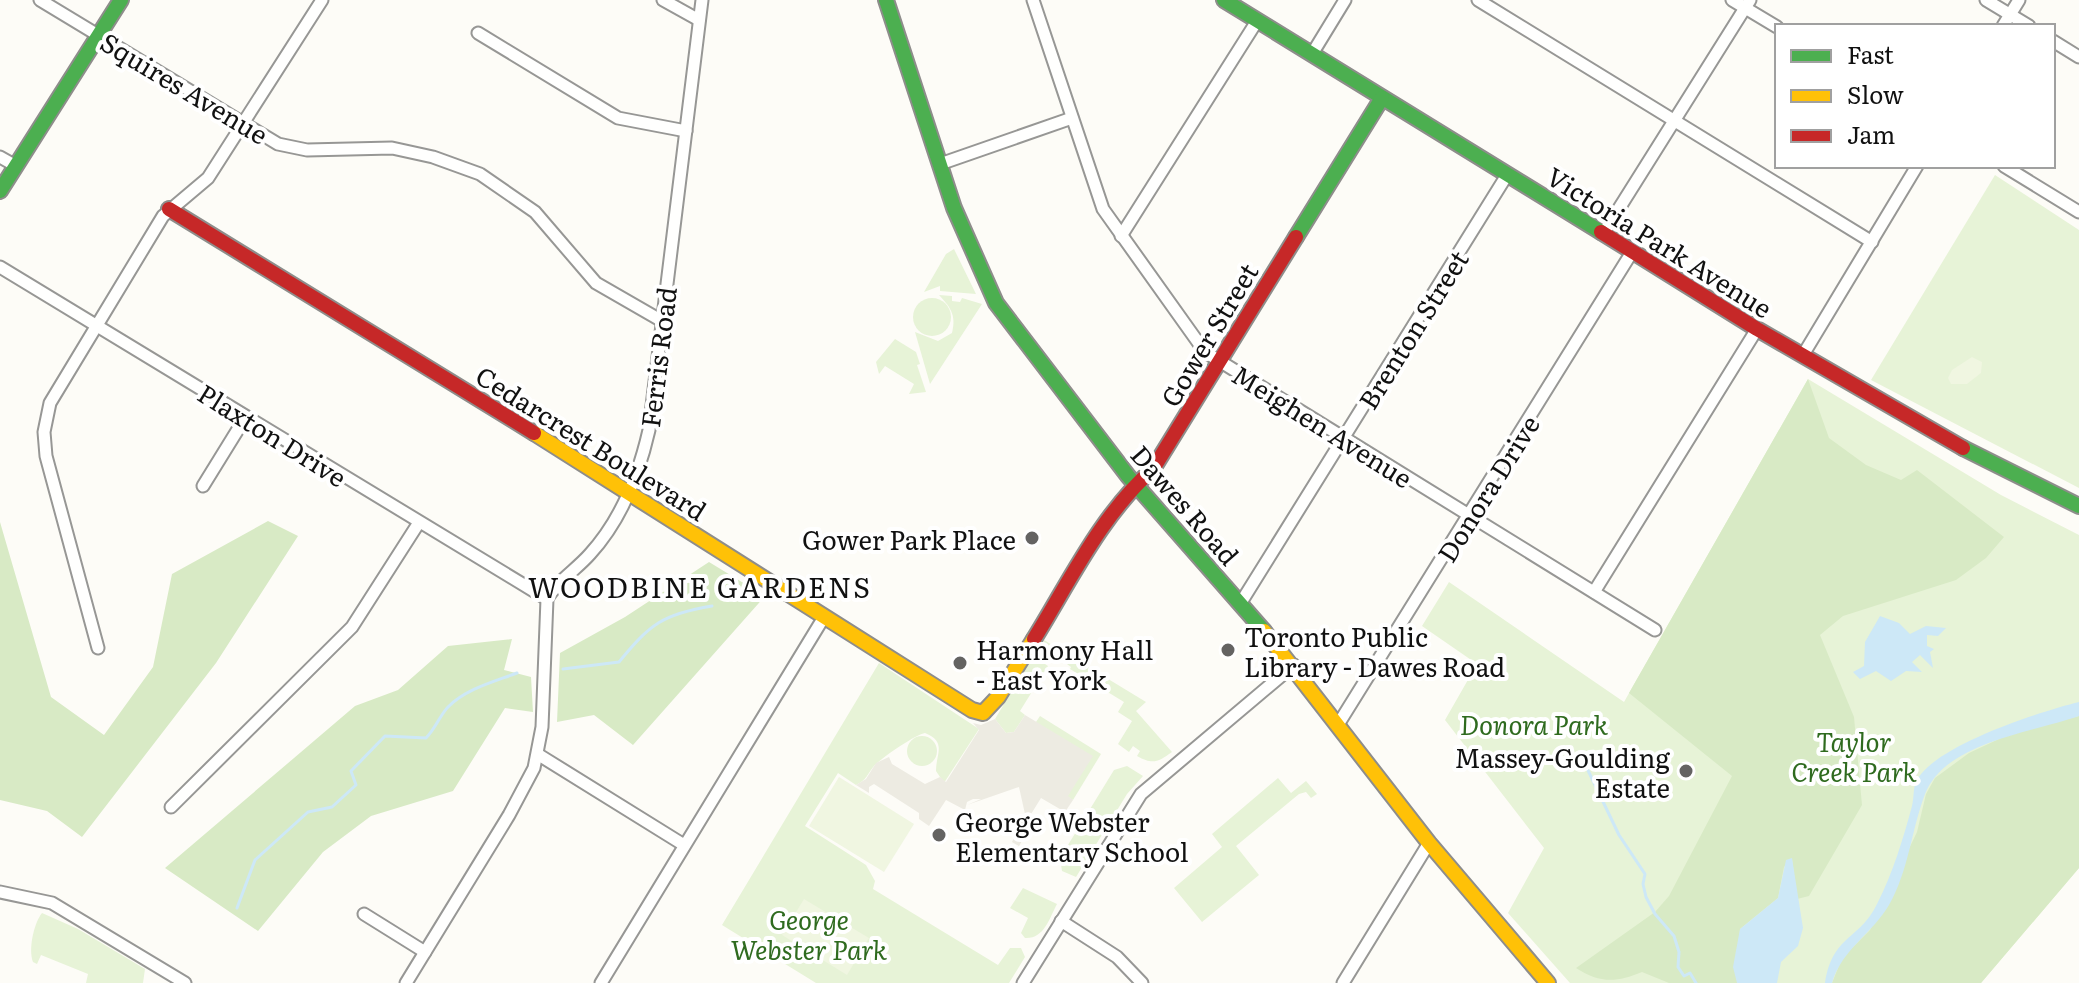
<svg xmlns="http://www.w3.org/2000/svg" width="2079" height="983" viewBox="0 0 2079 983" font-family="Literata,serif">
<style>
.green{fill:#e7f3d7}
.forest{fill:#d8eac5}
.pitch{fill:#f0f6e1}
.plaza{fill:#edebe2}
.water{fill:#cde8f7}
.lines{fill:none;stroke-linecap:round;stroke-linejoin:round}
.stream{stroke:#cde8f7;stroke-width:3}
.street-casing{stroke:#979795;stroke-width:15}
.fast-casing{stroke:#8e8d8b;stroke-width:18}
.slow-casing{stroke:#8e8d8b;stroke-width:18}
.jam-casing{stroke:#8e8d8b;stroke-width:18}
.street{stroke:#fffffe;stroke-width:11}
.fast{stroke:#4caf50;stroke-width:14}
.slow{stroke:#ffc107;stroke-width:14}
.jam{stroke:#c62828;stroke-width:14}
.poi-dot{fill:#646362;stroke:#fff;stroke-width:3}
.labels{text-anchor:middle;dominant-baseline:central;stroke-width:8;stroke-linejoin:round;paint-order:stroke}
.street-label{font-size:26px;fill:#111;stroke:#fff}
.poi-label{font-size:26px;fill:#111;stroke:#fff;text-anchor:start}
.park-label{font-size:26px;font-style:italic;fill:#2f6b1f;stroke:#fff}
.neighbourhood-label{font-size:28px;letter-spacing:2px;fill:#111;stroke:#fff}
</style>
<rect width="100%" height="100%" fill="#fdfcf7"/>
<g class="green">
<path d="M1995 175 2079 230V488L1871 380Z"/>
<path d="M954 249 976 294 940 291V286L924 292 946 254Z"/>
<path d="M939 295 952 296V301L960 302 962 298 982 304 930 384 915 332 938 341 952 333C957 314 949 306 939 295Z"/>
<circle cx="932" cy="317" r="19"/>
<path d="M895 339 916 352 920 364 917 365 926 392 909 394 914 384 885 366 879 374 876 362Z"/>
<path d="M1808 379 2001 495 2079 535V868L1981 983H1570L1508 913 1544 848 1445 720 1477 664 1422 626 1449 582 1624 702Z"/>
<path d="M1044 640 1146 702 1136 711 1172 752C1158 762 1153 765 1137 756L1140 751 1133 746 1129 752 1118 744 1132 721 1118 712 1124 702 1070 669 1071 667 1041 645Z"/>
<path d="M1033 656 1048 666 1020 711 1025 715 1014 732 1006 733 995 719Z"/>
<path d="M879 663 979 729 944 783 936 771C936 753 947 742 925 733 916 734 880 759 874 766 867 774 867 780 856 785L838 773 805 826 866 865 875 881 873 889 998 965 1010 948H1021L1025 957 1009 983H816L722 925Z"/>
<path d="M1040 716 1101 754 1073 800 1068 797 1036 722Z"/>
<circle cx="922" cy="751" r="15"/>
<path d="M1127 766 1143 776 1127 794 1076 877 1062 871 1060 858 1114 770Z"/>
<path d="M1278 778 1291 793 1306 781 1317 794 1311 798 1306 792 1299 794 1236 846 1259 875 1202 922 1174 888 1222 847 1212 834Z"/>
<path d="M1023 888 1057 904C1049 919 1044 939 1025 938L1021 933 1028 918 1010 908Z"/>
<path d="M42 913 78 929 145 969 143 983H86L88 974 41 955 37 964 33 962C28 949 34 923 42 913Z"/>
</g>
<g class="forest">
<path d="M1808 379 1829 438 1866 465 1901 480 1917 470 2004 537 1986 558 1956 580 1843 616 1820 635 1854 717 1862 805 1809 896 1797 899 1792 859 1784 867 1778 898 1740 929 1737 983H1669L1642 972C1616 983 1599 983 1576 968L1655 912 1669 896 1732 776 1629 693Z"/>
<path d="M268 521 298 536 216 663 82 837 47 811 0 800V522L51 697 104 735 153 667 172 574Z"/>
<path d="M709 562 765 596 633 745 594 715 557 722 560 653 625 617Z"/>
<path d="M512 639 504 670 531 677 533 712 505 708 453 791 371 816 323 852 258 931 165 868 355 706 398 690 448 646Z"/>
<path d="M2079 716V868L1981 983H1832L1842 958 1870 930 1917 832 1926 794 1935 778 1969 753 2016 731Z"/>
</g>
<g class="pitch">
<path d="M1972 357 1982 362 1981 373 1967 384H1951L1948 378 1952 370Z"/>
<path d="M839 777 914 824 884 872 809 826Z"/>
<path d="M804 899 869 938 847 975 782 935Z"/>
</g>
<path class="plaza" d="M1025 715 1093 756 1068 796 1073 800 1065 812 1041 798 1028 819 1033 823 1019 846 1012 842 1025 814 1019 787 967 805 981 799H973L967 802 965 810 946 800 929 826 919 819V813L874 784 869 787V793L856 785 866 779 876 763 889 757 892 764 925 784 940 777 946 782 979 730 973 723 981 725 995 719 1006 733 1014 732Z"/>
<g class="water">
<path d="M1880 616 1899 623 1910 634 1926 626 1946 628 1938 636 1927 635V646L1934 649 1930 652 1933 668 1920 655 1912 662 1922 672 1906 671 1891 681 1876 671 1860 679 1853 672 1864 666 1865 642Z"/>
<path d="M2079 702V716C2034 732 1945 742 1925 794 1911 831 1909 870 1889 905 1872 934 1842 949 1832 983H1825C1833 934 1859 941 1877 904 1893 873 1903 839 1912 806 1914 798 1913 789 1916 782 1932 746 2042 711 2079 702Z"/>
<path d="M1792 858 1803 928 1798 946 1781 962 1777 983H1737L1733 967 1740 929 1778 898 1786 860Z"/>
</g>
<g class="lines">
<g class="stream">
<path d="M563 669 619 662C650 624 663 614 712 606"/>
<path d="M1584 762 1619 835 1645 874 1643 884 1646 897 1655 914 1674 936 1679 952 1678 967 1684 976 1690 973 1696 983"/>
<path d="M237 908 255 860 308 812 332 807 356 785 351 771 385 736 426 738C436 728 440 715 448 707 466 689 493 682 517 673"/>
</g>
<defs>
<g id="street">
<path d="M40 0 278 144 307 150 392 148 433 157 480 174 535 212 596 283 662 321"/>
<path d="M663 0 699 20"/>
<path d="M1033 0 1103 209 1205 352 1655 630"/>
<path d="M1478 0 1872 242"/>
<path d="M1732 0 1777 27"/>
<path d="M1986 0 2029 26"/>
<path d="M2003 26 2019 0"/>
<path d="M478 33 618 118 686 131"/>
<path d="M2053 41 2079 57"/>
<path d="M1312 54 1345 0"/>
<path d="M0 157 16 166"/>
<path d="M940 164 1072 118"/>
<path d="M2004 166 2079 212"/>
<path d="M1603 234 1750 0"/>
<path d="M1121 236 1257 21"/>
<path d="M0 267 547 599"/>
<path d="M1803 355 1917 166"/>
<path d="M203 486 245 418"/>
<path d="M1594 592 1757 329"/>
<path d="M1240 604 1507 175"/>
<path d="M98 648 46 456 44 432 50 403 163 216 208 178 322 0"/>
<path d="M1339 723 1632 252"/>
<path d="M539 755 684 845"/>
<path d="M171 807 352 627 418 524"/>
<path d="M0 892 52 903 185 983"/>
<path d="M364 914 425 952"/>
<path d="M1061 921 1117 957 1142 983"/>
<path d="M406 983 509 815 534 768 542 727 547 599C557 581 576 570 590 554 621 520 639 474 649 430L702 0"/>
<path d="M601 983 824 617"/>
<path d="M1023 983 1141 794 1294 665"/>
<path d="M1343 983 1429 843"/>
</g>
<g id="fast">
<path d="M886 0 954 208 996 303 1128 476 1264 631"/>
<path d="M1224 0 1601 232"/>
<path d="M0 191 121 0"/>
<path d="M1296 237 1382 98"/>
<path d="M1963 448 2079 506"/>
</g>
<g id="slow">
<path d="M534 433 972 710 983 713 998 697 1034 639"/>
<path d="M1264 631 1429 843 1548 983"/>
</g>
<g id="jam">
<path d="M169 209 534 433"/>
<path d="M1601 232 1757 329 1963 448"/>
<path d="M1034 639C1070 581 1101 515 1153 469L1296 237"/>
</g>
</defs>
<use href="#street" class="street-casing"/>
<use href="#fast" class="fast-casing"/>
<use href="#slow" class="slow-casing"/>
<use href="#jam" class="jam-casing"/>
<use href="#street" class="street"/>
<use href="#fast" class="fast"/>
<use href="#slow" class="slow"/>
<use href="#jam" class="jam"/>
</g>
<g class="poi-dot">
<circle cx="1032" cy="538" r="8"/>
<circle cx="1228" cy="650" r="8"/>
<circle cx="960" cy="663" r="8"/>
<circle cx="1686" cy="771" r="8"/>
<circle cx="939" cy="835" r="8"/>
</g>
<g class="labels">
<g class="street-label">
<text transform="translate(185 87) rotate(31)">Squires Avenue</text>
<text transform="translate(1660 241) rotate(32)">Victoria Park Avenue</text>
<text transform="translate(1412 329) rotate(-58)">Brenton Street</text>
<text transform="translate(1208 334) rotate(-59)">Gower Street</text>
<text transform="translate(657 357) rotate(-83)">Ferris Road</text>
<text transform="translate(1323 425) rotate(32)">Meighen Avenue</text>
<text transform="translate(273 434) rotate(32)">Plaxton Drive</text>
<text transform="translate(592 442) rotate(32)">Cedarcrest Boulevard</text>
<text transform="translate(1487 488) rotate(-58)">Donora Drive</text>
<text transform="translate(1186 504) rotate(49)">Dawes Road</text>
</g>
<g class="poi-label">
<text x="1016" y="538" text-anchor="end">Gower Park Place</text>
<text x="1244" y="635">Toronto Public<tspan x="1244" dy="30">Library - Dawes Road</tspan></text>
<text x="976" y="648">Harmony Hall<tspan x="976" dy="30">- East York</tspan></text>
<text x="1670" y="756" text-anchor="end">Massey-Goulding<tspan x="1670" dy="30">Estate</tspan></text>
<text x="955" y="820">George Webster<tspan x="955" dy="30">Elementary School</tspan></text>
</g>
<g class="park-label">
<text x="1534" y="723">Donora Park</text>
<text x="1854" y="740">Taylor<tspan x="1854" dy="30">Creek Park</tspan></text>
<text x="809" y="918">George<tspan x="809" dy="30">Webster Park</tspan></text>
</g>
<g class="neighbourhood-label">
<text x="700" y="586">WOODBINE GARDENS</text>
</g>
</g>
<rect x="1775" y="24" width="280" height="144" fill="#ffffff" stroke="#a0a0a0" stroke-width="2"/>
<rect x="1791" y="50" width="40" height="12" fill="#4caf50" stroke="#a0a0a0" stroke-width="2"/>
<text x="1847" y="64" font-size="24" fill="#111111">Fast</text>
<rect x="1791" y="90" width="40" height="12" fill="#ffc107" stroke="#a0a0a0" stroke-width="2"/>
<text x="1847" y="104" font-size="24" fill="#111111">Slow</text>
<rect x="1791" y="130" width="40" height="12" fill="#c62828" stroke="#a0a0a0" stroke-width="2"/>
<text x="1847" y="144" font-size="24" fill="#111111">Jam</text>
</svg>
